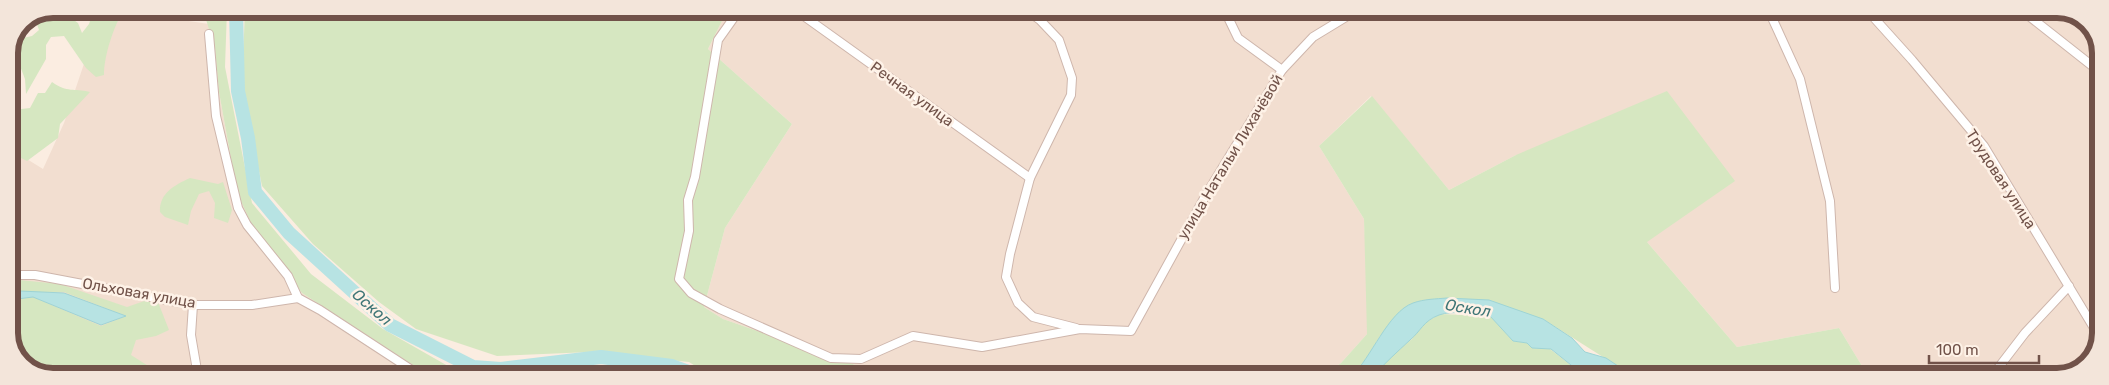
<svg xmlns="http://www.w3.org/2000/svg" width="2109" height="385" viewBox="0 0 2109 385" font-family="Rubik,sans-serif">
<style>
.residential{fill:#f2ded0}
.green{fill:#d6e7c1}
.water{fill:#b7e3e3;stroke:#9ed4d5}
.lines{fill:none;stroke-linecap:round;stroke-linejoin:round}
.river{stroke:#b7e3e3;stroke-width:14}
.minor-casing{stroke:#ceb6ac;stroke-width:10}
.minor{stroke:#fff;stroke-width:8}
.labels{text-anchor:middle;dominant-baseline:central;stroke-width:5;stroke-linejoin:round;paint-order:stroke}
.street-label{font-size:15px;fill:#715249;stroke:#fef2e7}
.water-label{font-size:16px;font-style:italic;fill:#3e7576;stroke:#fef2e7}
.rim{fill:none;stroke:#715249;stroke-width:6}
</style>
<rect width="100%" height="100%" fill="#fbede1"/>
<g class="residential">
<path d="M728 9H2062L2088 22 2100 47V338L2086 365 2057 376H1868L1839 328 1737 347 1647 242 1516 155 1449 190 1371 96 1319 146 1364 219 1367 270V334L1341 363 1324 376H887L723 319 704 307 725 228 792 124 708 49Z"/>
<path d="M127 12 209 24 215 48 219 92 237 192 302 293 430 376H47L21 363 9 338V148L43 169 64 123 92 40Z"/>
<path d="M25 20 21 37 9 110V53L22 21Z"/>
</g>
<g class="green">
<path d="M52 9H67L68 16 78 23 82 33 89 24 94 9H124C114 26 104 55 104 75L96 77 86 68 64 36 51 37 46 45V59L26 94 25 79 20 66 9 53 14 40 32 36 39 30 34 16Z"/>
<path d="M180 9H227L225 67 252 203 311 274 383 329 455 370 510 376H430L302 293 254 230 237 192 219 92 215 48 203 10 195 14Z"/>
<path d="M245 9H728L708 49 792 124 725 228 704 307 723 319 887 376H711L689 362 590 352 497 356 416 329 379 302 313 244 262 186 242 86Z"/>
<path d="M52 82C68 93 73 88 90 92L60 124 58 138 27 161 9 152V107L13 110 30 108 38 93H45Z"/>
<path d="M1667 91 1735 181 1647 242 1737 347 1839 328 1868 376H1633L1543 319 1410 304 1380 336 1360 369 1352 376H1324L1341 363 1367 334 1364 219 1319 146 1372 96 1449 190 1516 155Z"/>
<path d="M190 178 218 184 223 182 232 210 228 223 214 218 215 203 209 191 199 194 191 211 188 225 165 217 160 212C159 193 175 185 190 178Z"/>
<path d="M9 279 60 284 127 307 156 297 169 330 156 336 136 340 131 355 153 369 171 371 170 376H47L41 373C37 361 29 359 20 351 6 338 9 318 9 300L33 297 101 326 126 316 64 292H9Z"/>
<path d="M1440 314 1490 316 1513 341 1528 343 1532 348 1550 349 1576 369 1605 376H1373L1393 354 1412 339 1421 325Z"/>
</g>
<g class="water">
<path d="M20 291 64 293 126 316 101 325 33 297 9 300V292Z"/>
<path d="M1447 298 1489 300 1543 319 1572 338 1585 352 1606 358 1633 376H1605L1576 369 1551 349 1532 348 1527 343 1513 341 1490 316C1475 314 1452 310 1439 315 1423 321 1421 331 1410 340 1397 352 1385 363 1373 376H1352C1371 358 1388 312 1413 303 1424 299 1436 299 1447 298Z"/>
</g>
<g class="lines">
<path class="river" d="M236 9 238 91 248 138 255 192 289 233 390 325 473 367 501 369 601 357 672 366 700 376"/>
<defs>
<g id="minor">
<path d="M740 9 718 40 695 177 688 200 689 231 679 279 691 293 720 309 831 358 861 359 913 336 982 347 1080 329 1131 331 1207 193 1282 70 1313 37 1359 9"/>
<path d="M794 9 1030 178"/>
<path d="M1025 9 1040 20 1059 40 1072 78 1071 95 1030 178 1010 254 1006 277 1018 303 1033 317 1076 328"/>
<path d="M1224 9 1238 38 1282 70"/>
<path d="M1768 9 1800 79 1830 201 1835 288"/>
<path d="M1866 9 1912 60 1984 146 2100 338"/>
<path d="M2020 9 2100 72"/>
<path d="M209 34 216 116 238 208 247 225 288 276 298 298 320 310 421 376"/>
<path d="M9 275H35L193 305H252L298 298"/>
<path d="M193 305 191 335 198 376"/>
<path d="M1992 376 2025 333 2069 286"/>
</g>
</defs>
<use href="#minor" class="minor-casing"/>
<use href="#minor" class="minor"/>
</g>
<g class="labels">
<g class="street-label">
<text transform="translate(912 94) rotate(36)">Речная улица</text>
<text transform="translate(1230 157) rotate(-59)">улица Натальи Лихачёвой</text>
<text transform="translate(2001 179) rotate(57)">Трудовая улица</text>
<text transform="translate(139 293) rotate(10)">Ольховая улица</text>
</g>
<g class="water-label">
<text transform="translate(372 307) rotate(41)">Оскол</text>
<text transform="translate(1468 308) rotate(9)">Оскол</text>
</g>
</g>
<path d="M0 0H2109V385H0ZM53 18H2057A35 35 0 0 1 2092 53V333A35 35 0 0 1 2057 368H53A35 35 0 0 1 18 333V53A35 35 0 0 1 53 18Z" fill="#f3e5da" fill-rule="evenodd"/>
<path class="rim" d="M53 18H2057A35 35 0 0 1 2092 53V333A35 35 0 0 1 2057 368H53A35 35 0 0 1 18 333V53A35 35 0 0 1 53 18Z"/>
<path d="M1929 355v8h110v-8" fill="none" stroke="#715249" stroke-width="2.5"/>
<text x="1936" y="355" font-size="15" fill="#715249" stroke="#fef2e7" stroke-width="4" paint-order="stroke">100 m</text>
</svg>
